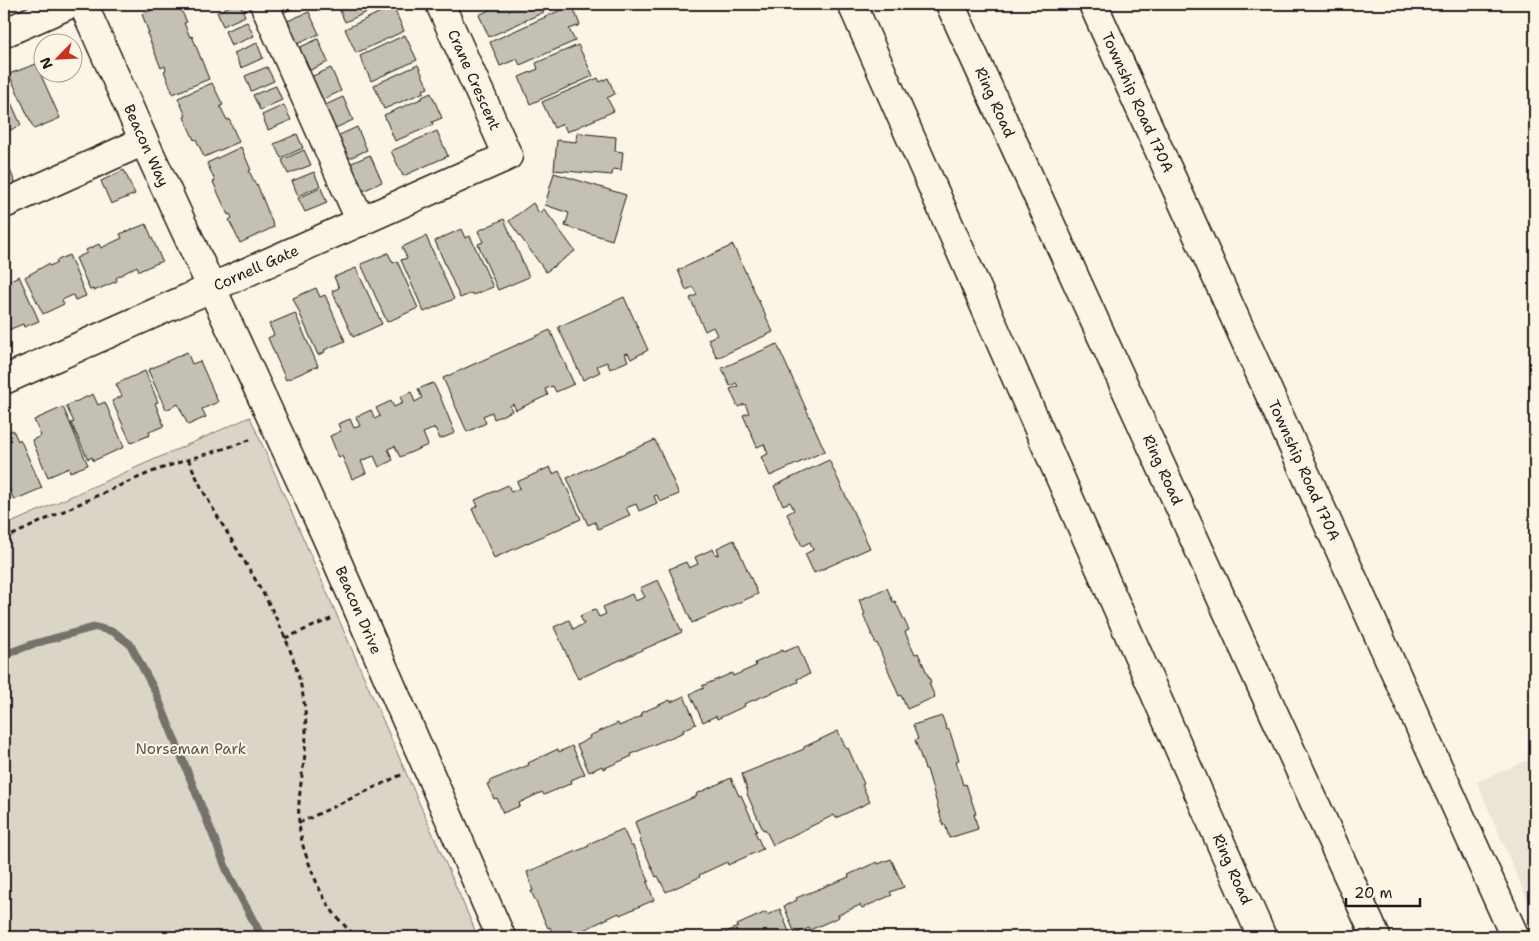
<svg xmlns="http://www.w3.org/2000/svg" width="1539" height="941" viewBox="0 0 1539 941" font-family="'Shantell Sans',sans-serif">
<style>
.built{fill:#ebe5d6}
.green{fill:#dbd5c8;stroke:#7c7872}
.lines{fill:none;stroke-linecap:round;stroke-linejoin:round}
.stream{stroke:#75726c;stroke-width:8}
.building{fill:#c4c0b3;stroke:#1c1c1c}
.minor-casing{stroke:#1c1c1c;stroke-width:31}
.highway-casing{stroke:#1c1c1c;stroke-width:31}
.path{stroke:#1c1c1c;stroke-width:3;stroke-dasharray:5 4;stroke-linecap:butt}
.minor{stroke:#fcf5e5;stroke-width:28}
.highway{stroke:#fcf5e5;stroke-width:28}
.labels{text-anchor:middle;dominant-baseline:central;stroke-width:4;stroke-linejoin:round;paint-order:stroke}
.street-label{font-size:15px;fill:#1c1c1c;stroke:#fcf5e5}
.park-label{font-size:15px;fill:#555450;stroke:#fcf5e5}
</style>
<rect width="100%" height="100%" fill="#fcf5e5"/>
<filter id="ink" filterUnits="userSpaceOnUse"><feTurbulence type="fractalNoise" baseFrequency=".02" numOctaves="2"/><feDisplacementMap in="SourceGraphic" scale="10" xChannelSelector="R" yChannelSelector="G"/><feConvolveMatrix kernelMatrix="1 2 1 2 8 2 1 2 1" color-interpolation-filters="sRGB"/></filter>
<g filter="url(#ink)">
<path class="built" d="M1535 757V918L1477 782Z"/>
<path class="green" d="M250 417 478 937H4V526Z"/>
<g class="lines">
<path class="stream" d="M4 655 33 644 95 627 114 632 130 644 156 693 228 873 262 937"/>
</g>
<g class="building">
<path d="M135 4H149L138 9Z"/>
<path d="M166 4H178L187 22 184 23 190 37 192 36 209 79 173 94 164 71 166 70 165 66 161 68 147 33H149L142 14Z"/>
<path d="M235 4H240L245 16 223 26 217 12Z"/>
<path d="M275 4H303L280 14Z"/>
<path d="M337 4H385L345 22Z"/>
<path d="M489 4H541L544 12 489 37 479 15 489 10 487 5Z"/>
<path d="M572 5 580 25 569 29 575 41 520 65 517 59 500 66 490 42Z"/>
<path d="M393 6 404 31 356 53 345 29Z"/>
<path d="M309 12 319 34 295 45 285 22Z"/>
<path d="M247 22 254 36 231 46 225 31Z"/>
<path d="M405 35 417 60 371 81 360 56Z"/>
<path d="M318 39 328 62 304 73 294 50Z"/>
<path d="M257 43 263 58 241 68 234 53Z"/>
<path d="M578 45 593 76 530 104 519 77 538 69 536 63Z"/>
<path d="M36 64 60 118 34 129 9 74Z"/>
<path d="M418 65 428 88 423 90 424 92 384 109 374 85Z"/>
<path d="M267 67 274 81 251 91 245 76Z"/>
<path d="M331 68 341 91 317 102 306 79Z"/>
<path d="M598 78 600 82 608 78 615 94 607 98 614 111 567 132 563 124 554 128 542 102Z"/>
<path d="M212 83 223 105 220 106 227 120 229 119 239 142 204 157 196 139 194 140 184 117 186 116 178 98Z"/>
<path d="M276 86 282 100 260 110 253 95Z"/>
<path d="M4 87 21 125 4 133Z"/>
<path d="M431 93 442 118 432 122 433 125 395 141 384 115 423 98 422 97Z"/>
<path d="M343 97 353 120 329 131 319 108Z"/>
<path d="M284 105 291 120 268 130 262 115Z"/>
<path d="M357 127 367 150 343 161 333 138Z"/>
<path d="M437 131 448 156 403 176 391 151Z"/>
<path d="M577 133 616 137 615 151 623 152 621 170 613 169 612 175 554 170 557 140 576 142Z"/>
<path d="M297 134 303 148 281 158 274 144Z"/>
<path d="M241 147 251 170 249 171 256 185 257 184 274 227 240 243 229 220 232 218 230 214 228 215 213 182 215 181 207 163Z"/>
<path d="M304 150 311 165 288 174 282 160Z"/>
<path d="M370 155 382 182 359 193 347 165Z"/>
<path d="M6 160 16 185 4 190V161Z"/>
<path d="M124 170 135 194 111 204 101 181Z"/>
<path d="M314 172 320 186 298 196 292 181Z"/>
<path d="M554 173 626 195 612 240 565 226 569 213 545 205Z"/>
<path d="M321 188 327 203 305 212 298 198Z"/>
<path d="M533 203 539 213 544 209 575 251 546 272 509 221Z"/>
<path d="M504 219 529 277 498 290 478 244 483 242 478 231Z"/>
<path d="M146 224 162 261 139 271 137 266 116 278 117 281 94 291 93 289 90 290 76 258 87 253 86 250 99 244 101 248 122 238 120 234Z"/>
<path d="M461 229 465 238 470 236 493 287 473 295 472 293 460 298 435 241Z"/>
<path d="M426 236 454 299 424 312 401 260 407 258 402 247Z"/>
<path d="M4 240 9 251 4 253Z"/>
<path d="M733 245 773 332 717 358 708 339 717 335 713 327 705 331 690 298 697 295 693 287 686 290 678 270Z"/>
<path d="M388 253 393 263 397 261 418 308 387 322 361 264Z"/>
<path d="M69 255 86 296 75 300 73 295 62 300 64 304 43 314 25 277 48 264 49 266 57 263 56 261Z"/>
<path d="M356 268 382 324 353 337 332 291 339 288 334 277Z"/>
<path d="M19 276 39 321 24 327 23 324 6 331 7 334 4 335V283Z"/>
<path d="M316 288 320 297 325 295 345 341 324 350 325 352 318 355 293 298Z"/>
<path d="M624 297 648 350 631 359 628 353 625 354 628 361 610 369 607 362 597 366 600 372 583 380 558 327Z"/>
<path d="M295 313 318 366 286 380 268 338 274 335 269 324Z"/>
<path d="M550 330 574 384 556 392 553 386 545 389 548 395 516 410 513 404 510 406 512 411 494 419 492 412 483 416 486 423 467 432 443 378Z"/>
<path d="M777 344 825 451 770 476 761 457 768 454 764 444 757 447 743 415 749 413 745 404 738 407 730 389 738 386 736 383 730 386 722 368Z"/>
<path d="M187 352 192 364 200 361 218 402 202 409 206 417 188 425 178 404 166 410 148 370Z"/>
<path d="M145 371 158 402 155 403 164 426 149 432 150 435 131 443 112 401 122 396 116 384Z"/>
<path d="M433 383 439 394 455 433 440 439 435 428 423 433 428 445 400 457 395 446 388 449 393 460 379 467 374 456 361 461 366 473 352 479 342 456 339 458 330 436 341 431 338 424 350 419 354 428 360 426 356 417 371 410 375 419 380 416 376 408 391 401 394 407 403 403 400 397 411 392 415 402 422 398 418 389Z"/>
<path d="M93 394 98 405 105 402 124 447 93 461 92 457 88 459 71 423 74 422 66 406Z"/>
<path d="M63 407 88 465 70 472 69 468 48 477 32 440 41 436 34 420Z"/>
<path d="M13 430 18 441 20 439 42 488 14 500 4 477V434Z"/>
<path d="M655 440 679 494 660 502 657 495 654 496 657 503 639 511 636 504 626 508 630 515 598 529 595 522 588 525 567 478Z"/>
<path d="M829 460 870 548 814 573 805 554 813 550 810 542 802 546 787 514 794 510 790 502 783 505 774 486Z"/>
<path d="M550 467 553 474 559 471 581 519 494 558 472 509 478 506 475 500 508 485 511 492 520 488 517 482Z"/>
<path d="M734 540 758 594 692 623 669 569 686 562 689 568 698 564 695 557 713 549 716 555 719 554 717 548Z"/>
<path d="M658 580 682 632 578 679 554 627 569 620 573 629 584 624 580 616 595 609 599 617 606 614 603 607 632 594 635 601 645 597 640 588Z"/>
<path d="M887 588 893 602 895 601 909 630 905 632 915 654 918 653 931 682 929 683 935 697 907 709 901 695 899 696 877 643 876 644 863 615 865 614 859 600Z"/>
<path d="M798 646 810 674 797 679 798 682 744 704 745 706 717 719 716 716 703 722 690 694 704 688 702 686 732 673 733 676 756 666 755 663 783 650 784 652Z"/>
<path d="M684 696 696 724 683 730 684 732 631 754 632 756 603 769 602 766 589 772 577 745 590 738 589 736 618 723 619 726 642 716 641 713 670 700 671 702Z"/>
<path d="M942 716 947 730 949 729 959 760 956 761 963 785 966 784 976 814H974L978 829 949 838 945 824 943 825 927 769H925L915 740 918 739 913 725Z"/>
<path d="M838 731 846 749 848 748 864 784 862 785 870 802 836 818 834 815 773 845 765 829 763 830 747 794 748 793 742 774 804 749V747Z"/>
<path d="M572 746 585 774 571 780 572 783 544 795 542 792 519 803 520 806 503 813 497 798 494 799 487 784 490 783 489 781 529 765 528 763 558 749 559 752Z"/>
<path d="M731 778 739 796 741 795 757 831 755 832 763 849 728 865 727 862 699 875 700 877 666 892 658 876 656 877 640 841 641 840 635 822 697 796 696 794Z"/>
<path d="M623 829 631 846H633L649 881 647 882 654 900 620 915 619 913 569 937H554L550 927 548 928 531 891H533L527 872 589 846 588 844Z"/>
<path d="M891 859 904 887 890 892 892 895 862 908 860 905 838 915 839 917 810 930 809 928 795 934 784 906 797 900 796 898 849 877 848 875 877 862 878 864Z"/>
<path d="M780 909 791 937H709L714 935V937L738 927 737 925 766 912 767 915Z"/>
</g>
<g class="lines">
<defs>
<g id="minor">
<path id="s1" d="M83 4 144 141 326 536 501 937"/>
<path d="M264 4 361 222"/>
<path id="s2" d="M1093 4 1515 937"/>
<path d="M4 33 70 4"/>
<path d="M4 204 144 141"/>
<path id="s3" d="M4 380 508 156 440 4"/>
</g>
<g id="highway">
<path id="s4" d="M852 4 1262 937"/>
<path id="s5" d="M950 4 1376 937"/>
</g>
</defs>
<use href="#minor" class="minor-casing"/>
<use href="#highway" class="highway-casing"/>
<g class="path">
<path d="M188 459C194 471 199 484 206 496 239 557 283 613 300 682 306 705 307 729 305 753 302 780 295 810 301 836 303 850 309 863 314 876 323 900 337 921 357 937"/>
<path d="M4 539C51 517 99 494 147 474 181 460 218 452 252 439"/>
<path d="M285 638 333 618"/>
<path d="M299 823 403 774"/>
</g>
<use href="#minor" class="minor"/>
<use href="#highway" class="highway"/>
</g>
</g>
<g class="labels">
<g class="street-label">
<text transform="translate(474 80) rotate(66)">Crane Crescent</text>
<text stroke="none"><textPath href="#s2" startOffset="108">Township Road 170A</textPath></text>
<text stroke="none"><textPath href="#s5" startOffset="108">Ring Road</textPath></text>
<text stroke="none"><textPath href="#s1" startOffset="155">Beacon Way</textPath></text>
<text stroke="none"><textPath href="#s3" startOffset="276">Cornell Gate</textPath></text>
<text stroke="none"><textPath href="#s2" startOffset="512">Township Road 170A</textPath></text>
<text stroke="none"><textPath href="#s5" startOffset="512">Ring Road</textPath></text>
<text stroke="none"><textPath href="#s1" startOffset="666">Beacon Drive</textPath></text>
<text stroke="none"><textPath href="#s4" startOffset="945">Ring Road</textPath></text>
</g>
<g class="park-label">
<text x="191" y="749">Norseman Park</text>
</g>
</g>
<rect width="1539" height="941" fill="none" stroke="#fcf5e5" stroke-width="20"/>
<rect x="10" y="10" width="1519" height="921" fill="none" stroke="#1c1c1c" stroke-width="2" filter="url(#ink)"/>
<g transform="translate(58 58) rotate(246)"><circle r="24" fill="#fcf5e5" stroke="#a29e95"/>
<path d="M0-4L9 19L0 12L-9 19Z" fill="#c8321e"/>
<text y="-8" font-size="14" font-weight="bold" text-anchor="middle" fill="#1c1c1c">N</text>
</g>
<path d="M1346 898v8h74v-8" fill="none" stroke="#1c1c1c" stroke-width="2.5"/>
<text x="1354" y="898" font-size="15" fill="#1c1c1c" stroke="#fcf5e5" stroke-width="4" paint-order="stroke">20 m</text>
</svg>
